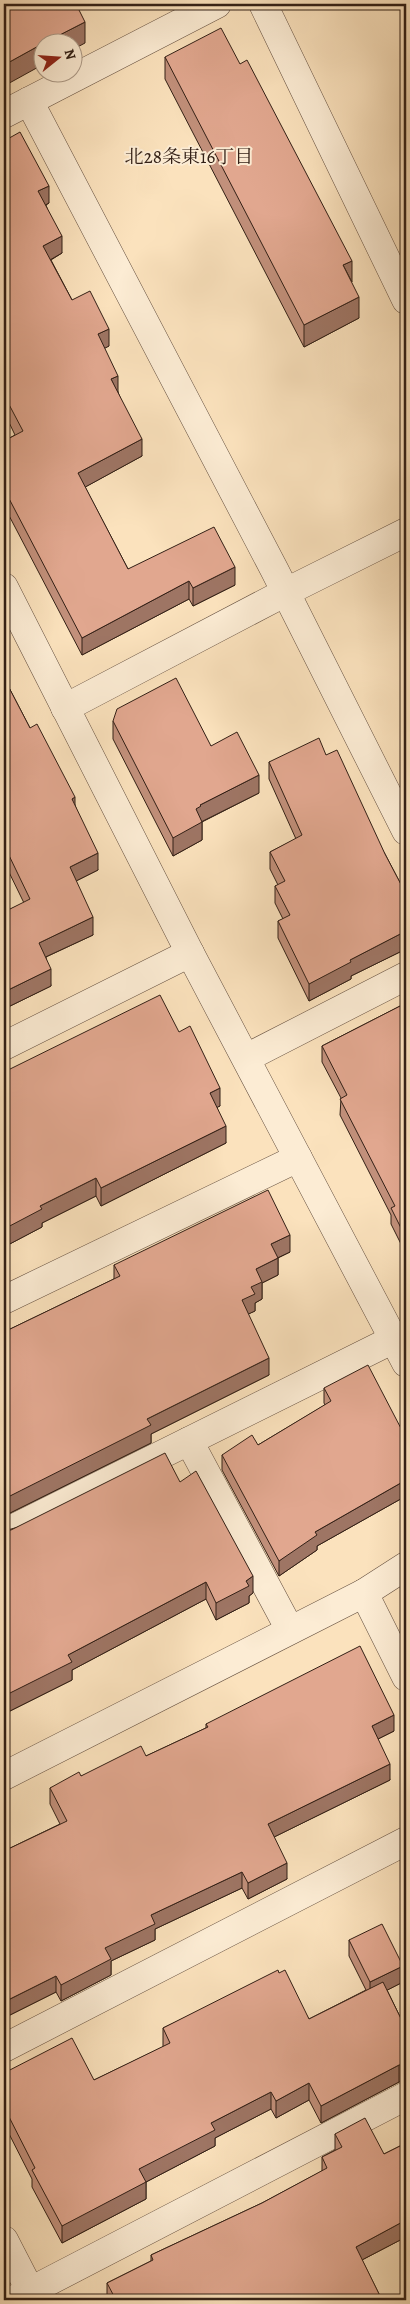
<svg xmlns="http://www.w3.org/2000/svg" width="410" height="2304" viewBox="0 0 410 2304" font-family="Alegreya,'Noto Serif JP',serif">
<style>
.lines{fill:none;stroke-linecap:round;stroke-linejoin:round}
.minor-casing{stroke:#655040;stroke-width:29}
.minor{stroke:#fcecd4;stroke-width:28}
.wall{fill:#c2907b;stroke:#332016}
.shaded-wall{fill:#9e7564;stroke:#332016}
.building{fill:#e1a78f;stroke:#332016}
.labels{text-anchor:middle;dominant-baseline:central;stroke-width:4;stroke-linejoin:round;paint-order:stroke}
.neighbourhood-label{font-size:19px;fill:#332016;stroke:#fcecd4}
</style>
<rect width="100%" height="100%" fill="#fbe2bd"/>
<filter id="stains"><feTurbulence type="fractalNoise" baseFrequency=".004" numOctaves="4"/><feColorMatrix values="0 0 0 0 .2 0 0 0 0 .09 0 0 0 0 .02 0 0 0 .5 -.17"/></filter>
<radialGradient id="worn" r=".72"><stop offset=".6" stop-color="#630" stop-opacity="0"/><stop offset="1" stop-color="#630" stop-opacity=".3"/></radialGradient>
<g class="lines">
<defs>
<g id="minor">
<path d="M263 4 406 300"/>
<path d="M29 101 275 571 406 831"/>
<path d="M4 114 217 4"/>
<path d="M4 587 190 953 406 1363"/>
<path d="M65 708 286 592 406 532"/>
<path d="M4 1046 190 953"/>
<path d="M246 1058 406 976"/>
<path d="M4 1300 298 1158"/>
<path d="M189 1441 290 1630"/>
<path d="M4 1533 394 1339"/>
<path d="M364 1593 406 1677"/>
<path d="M4 1776 364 1593 406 1566"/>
<path d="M4 2048 406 1841"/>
<path d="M4 2240 35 2300"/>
<path d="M13 2300 406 2096"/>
</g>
</defs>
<use href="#minor" class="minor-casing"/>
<use href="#minor" class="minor"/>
</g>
<g class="wall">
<path d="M165 57 359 318 304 347 165 79Z"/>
<path d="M4 141 49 203 46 205 62 253 51 260 72 300 109 346 104 348 118 392 142 456 85 487 128 569 235 585 193 606 189 599 82 655 4 506V441L15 435 4 412Z"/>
<path d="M4 678 30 728 75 805 98 870 76 881 93 935 46 957 51 986 4 1009V912L24 903 4 862Z"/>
<path d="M113 721 211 746 259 793 202 822V840L173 856 113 739Z"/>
<path d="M326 755 385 854 406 894V949L351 976V979L309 1001 278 938V921L283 919 275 903V886L278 885 270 869V852L296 839 269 779V762Z"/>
<path d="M406 1003V1254L391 1224V1215L340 1115 341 1098 322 1062V1046Z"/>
<path d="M179 1032 220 1106 217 1107 226 1143 101 1206 96 1196 42 1223V1227L4 1247Z"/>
<path d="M290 1252 278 1258V1275L262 1283V1299L255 1303V1311L248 1314 269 1375 151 1434V1443L4 1516V1332L114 1279V1265Z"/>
<path d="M324 1388 406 1438V1496L317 1546V1550L279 1576 222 1470V1455L258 1445 325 1405 324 1403Z"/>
<path d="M180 1482 253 1593 249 1596V1603L216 1620 206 1599 72 1670V1680L4 1714V1531Z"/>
<path d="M206 1724 394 1731 378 1739 390 1780 274 1837 287 1879 248 1899 242 1888 155 1929V1940L111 1961V1975L61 2001 56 1992 4 2018V1851L60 1824 50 1804V1788L81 1776 146 1756 206 1728Z"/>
<path d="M349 1940 403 1982 387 1990 406 2029V2081L399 2082 321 2123 309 2100 276 2118 271 2109 215 2138V2146L146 2182V2199L62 2243 32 2187V2179L4 2124V2073L94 2080 163 2047V2028L279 1973 309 2019 366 1990 349 1956Z"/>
<path d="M335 2134 384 2154 406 2143V2237L362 2260 382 2300H107V2283L151 2261V2255L262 2203 322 2171V2157L335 2150Z"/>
</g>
<g class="shaded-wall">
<path d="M85 22V43L72 50V42H46Z"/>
<path d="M42 44V65L4 86V65Z"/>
<path d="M49 186V203L38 209V191Z"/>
<path d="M62 236V253L43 264V246Z"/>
<path d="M352 261V282L343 265Z"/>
<path d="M359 297V318L304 347V325Z"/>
<path d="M109 329V346L98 352V334Z"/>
<path d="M118 376V394L111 379Z"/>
<path d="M142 439V456L78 491V473Z"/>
<path d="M235 567V585L193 606V588Z"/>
<path d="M189 581V599L82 655V638Z"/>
<path d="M259 775V793L201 822H202V840L173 856V838L196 809 200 805Z"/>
<path d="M75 797V814L72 799Z"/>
<path d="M98 853V870L70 884V867Z"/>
<path d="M93 917V935L39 960V943Z"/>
<path d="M406 931V949L351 976V979L309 1001V984L350 960Z"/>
<path d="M51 969V986L4 1009V992Z"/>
<path d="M220 1088V1106L210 1111V1093Z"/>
<path d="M226 1126V1143L101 1206V1188Z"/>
<path d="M96 1178V1196L42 1223V1227L4 1247V1229L40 1206Z"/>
<path d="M290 1235V1252L271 1261V1244Z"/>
<path d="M278 1258V1275L262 1283V1299L255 1303V1311L242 1317V1300L251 1287 256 1269Z"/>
<path d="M269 1358V1375L151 1434V1443L4 1516V1499L147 1419Z"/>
<path d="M406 1480V1496L317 1546V1550L279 1576V1561L315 1532Z"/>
<path d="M253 1576V1593L249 1596V1603L216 1620V1603Z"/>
<path d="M206 1582V1599L72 1670V1680L4 1714V1696L68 1655Z"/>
<path d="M394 1715V1731L372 1742V1726Z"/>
<path d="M390 1764V1780L268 1840V1824Z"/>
<path d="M287 1863V1879L248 1899V1883Z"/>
<path d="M242 1872V1888L155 1929V1940L111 1961V1975L61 2001V1985L105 1948 151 1915Z"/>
<path d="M403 1966V1982L370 1999V1982Z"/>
<path d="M56 1976V1992L4 2018V2002Z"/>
<path d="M399 2065V2082L321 2123V2106Z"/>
<path d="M309 2083V2100L276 2118V2101Z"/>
<path d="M271 2092V2109L215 2138V2146L146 2182V2199L62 2243V2226L139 2169 211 2123Z"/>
<path d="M406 2220V2237L356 2263V2247Z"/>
</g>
<g class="building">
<path d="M4 4H76L85 22 46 42H42V44L4 65Z"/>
<path d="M221 28 240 64 247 60 352 261 343 265 359 297 304 325 165 57Z"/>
<path d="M20 132 49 186 38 191 62 236 43 246 72 300 90 291 109 329 98 334 118 376 111 379 142 439 78 473 128 569 214 527 235 567 193 588 189 581 82 638 4 489V441L23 431 4 395V141Z"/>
<path d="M4 678 30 728 37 724 75 797 72 799 98 853 70 867 93 917 39 943 51 969 4 992V912L30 899 4 845 8 843 4 835Z"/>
<path d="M176 678 211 746 237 732 259 775 200 805 201 806 196 809 202 822 173 838 113 721 117 709Z"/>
<path d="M319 738 326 755 337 750 385 854 406 894V931L350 960 351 962 309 984 278 921 290 915 275 886 285 881 270 852 302 835 269 762Z"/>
<path d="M160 995 179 1032 190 1026 220 1088 210 1093 226 1126 101 1188 96 1178 40 1206 42 1209 4 1229V1072Z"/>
<path d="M406 1003V1238L391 1208 395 1206 340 1099 347 1095 322 1046Z"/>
<path d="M268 1190 290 1235 271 1244 278 1258 256 1269 262 1282 251 1287 255 1294 242 1300 269 1358 147 1419 151 1425 4 1499V1332L120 1276 114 1265Z"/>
<path d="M368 1365 406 1438V1480L315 1532 317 1535 279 1561 222 1455 252 1435 258 1445 331 1401 324 1388Z"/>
<path d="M165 1453 180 1482 196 1471 253 1576 246 1581 249 1586 216 1603 206 1582 68 1655 72 1662 4 1696V1531L11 1530Z"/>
<path d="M360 1646 394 1715 372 1726 390 1764 268 1824 287 1863 248 1883 242 1872 151 1915 155 1924 105 1948 111 1959 61 1985 56 1976 4 2002V1851L67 1821 50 1788 79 1772 81 1776 141 1746 146 1756 208 1727 206 1724Z"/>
<path d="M382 1924 403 1966 370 1982 349 1940Z"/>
<path d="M278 1970 279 1973 285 1970 309 2019 383 1982 406 2029V2064L399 2065 321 2106 309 2083 276 2101 271 2092 211 2123 215 2130 139 2169 146 2182 62 2226 32 2170 35 2168 4 2107V2073L72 2038 94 2080 170 2043 163 2028Z"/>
<path d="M365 2118 384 2154 406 2143V2220L356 2247 382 2300H116L107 2283 153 2260 151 2255 262 2203 327 2168 322 2157 342 2147 335 2134Z"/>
</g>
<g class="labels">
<g class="neighbourhood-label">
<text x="189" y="157">北28条東16丁目</text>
</g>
</g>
<rect width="410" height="2304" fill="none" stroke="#fbe2bd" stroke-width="20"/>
<rect x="5" y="5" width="400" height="2294" fill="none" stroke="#332016" stroke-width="2.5"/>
<rect x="10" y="10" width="390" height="2284" fill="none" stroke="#332016"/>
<g transform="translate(58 58) rotate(73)"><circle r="24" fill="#fcecd4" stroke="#ac9a88"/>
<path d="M0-4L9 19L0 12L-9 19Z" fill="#8f2418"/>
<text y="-8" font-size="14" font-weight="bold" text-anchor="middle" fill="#332016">N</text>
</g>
<rect width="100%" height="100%" filter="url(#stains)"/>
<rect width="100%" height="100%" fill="url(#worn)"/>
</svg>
